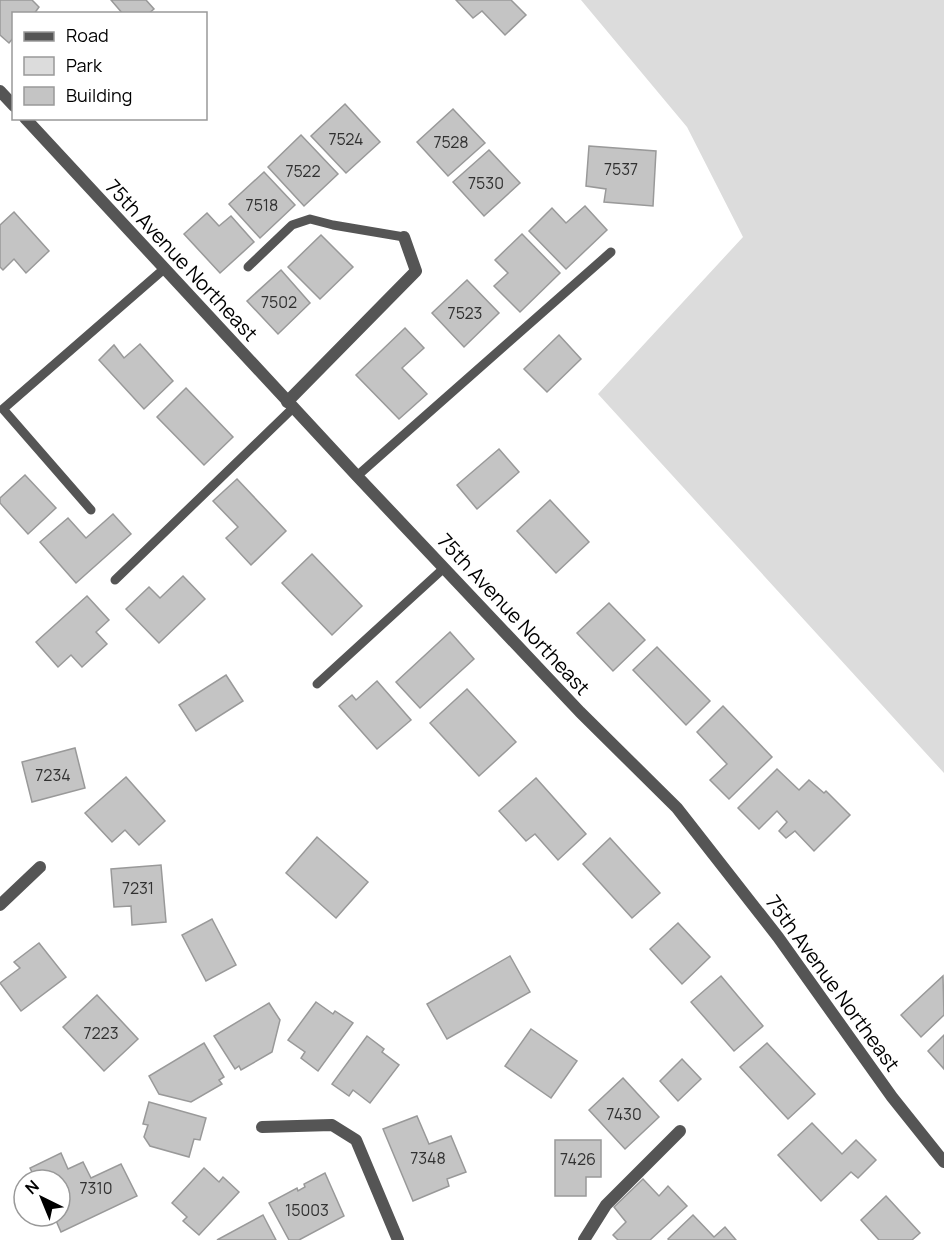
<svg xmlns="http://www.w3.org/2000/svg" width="944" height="1240" viewBox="0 0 944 1240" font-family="Manrope,sans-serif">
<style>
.green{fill:#dcdcdc}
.building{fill:#c4c4c4;stroke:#999;stroke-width:1.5}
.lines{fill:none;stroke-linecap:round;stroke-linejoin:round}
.lane{stroke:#555;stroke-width:9}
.street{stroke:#555;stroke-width:12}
.labels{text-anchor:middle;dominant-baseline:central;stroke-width:6;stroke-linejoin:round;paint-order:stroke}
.number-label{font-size:16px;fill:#313131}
.street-label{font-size:20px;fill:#000;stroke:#fff}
</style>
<rect width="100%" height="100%" fill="#fff"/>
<path class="green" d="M581 0H944V773L598 394 743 237 687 127Z"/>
<g class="building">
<path d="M0 0H32L39 7 34 14H14V37L9 43 0 35Z"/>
<path d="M111 0H146L154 9 148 14H123Z"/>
<path d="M456 0H511L526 15 505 35 482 11 473 18Z"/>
<path d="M345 104 380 142 346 173 311 136Z"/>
<path d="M453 109 485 143 448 176 417 142Z"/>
<path d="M301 135 338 174 304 206 268 167Z"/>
<path d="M589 146 656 151 653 206 604 202 606 189 586 186Z"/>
<path d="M489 150 520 183 484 216 453 182Z"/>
<path d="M264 172 295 205 260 238 229 204Z"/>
<path d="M585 206 607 230 566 269 529 231 552 208 566 223Z"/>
<path d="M14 212 49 251 26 273 14 259 3 270 0 267V225Z"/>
<path d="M207 213 219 226 231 216 254 242 220 273 184 234Z"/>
<path d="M522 234 560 273 520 312 494 286 508 273 495 260Z"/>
<path d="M321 235 353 267 320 299 288 267Z"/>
<path d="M281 270 310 303 278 334 247 301Z"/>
<path d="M467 280 499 313 464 347 432 313Z"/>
<path d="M405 328 424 348 402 368 427 394 399 419 356 375Z"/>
<path d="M559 335 581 359 547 392 524 369Z"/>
<path d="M140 344 173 381 144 409 99 360 114 345 124 358Z"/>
<path d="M186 388 233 437 204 465 157 417Z"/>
<path d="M499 449 519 472 477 509 457 485Z"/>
<path d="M25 475 56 508 28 534 0 503V498Z"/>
<path d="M237 479 286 531 251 565 226 538 238 527 213 501Z"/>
<path d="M550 500 589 542 556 573 517 531Z"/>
<path d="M113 514 131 534 76 583 40 542 68 518 86 538Z"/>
<path d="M312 554 362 606 332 635 282 583Z"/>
<path d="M183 576 205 599 159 643 126 609 149 587 160 598Z"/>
<path d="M87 596 109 620 96 632 107 644 82 667 71 655 58 667 36 642Z"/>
<path d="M609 603 645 640 613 671 577 633Z"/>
<path d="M450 632 474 659 420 708 396 682Z"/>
<path d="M657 647 710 701 686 725 633 670Z"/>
<path d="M226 675 243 701 196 731 179 705Z"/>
<path d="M377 681 411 720 377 749 339 706 352 695 356 700Z"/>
<path d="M467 689 516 742 479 776 430 723Z"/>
<path d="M723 706 772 757 729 799 710 780 727 764 697 732Z"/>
<path d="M75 748 85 788 32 802 22 762Z"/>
<path d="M777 769 799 790 809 780 824 793 826 791 850 815 814 851 795 831 786 838 779 831 787 822 777 811 759 829 738 808Z"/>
<path d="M126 777 165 821 139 845 125 830 112 842 85 813Z"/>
<path d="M536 778 586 834 558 860 535 834 526 841 499 811Z"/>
<path d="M317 837 368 882 336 918 286 873Z"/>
<path d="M610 838 660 893 632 918 583 864Z"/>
<path d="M161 865 166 922 132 925 131 906 114 907 111 869Z"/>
<path d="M212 919 236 965 206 981 182 935Z"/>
<path d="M678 923 710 957 682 984 650 949Z"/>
<path d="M39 943 66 977 21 1011 0 983 20 968 14 962Z"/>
<path d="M510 956 530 992 447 1039 427 1004Z"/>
<path d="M721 976 763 1026 734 1051 691 1002Z"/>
<path d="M943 976 944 1015 921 1037 901 1015Z"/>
<path d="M97 995 138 1039 104 1071 63 1027Z"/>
<path d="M316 1002 333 1014 335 1011 353 1023 318 1071 301 1058 305 1052 288 1040Z"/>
<path d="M269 1003 280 1020 272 1052 241 1070 239 1066 235 1069 214 1036Z"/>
<path d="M531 1029 577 1061 551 1098 505 1066Z"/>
<path d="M944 1035V1069L928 1051Z"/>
<path d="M367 1036 384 1049 382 1052 399 1065 370 1103 353 1090 349 1096 332 1084Z"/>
<path d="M204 1043 224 1077 219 1080 222 1084 191 1102 159 1094 149 1076Z"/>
<path d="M767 1043 815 1094 788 1119 740 1067Z"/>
<path d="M682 1059 701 1079 678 1101 660 1081Z"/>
<path d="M623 1078 659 1117 625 1149 589 1110Z"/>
<path d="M149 1102 206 1118 200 1140 194 1139 189 1157 150 1146 144 1137 148 1125 143 1124Z"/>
<path d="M417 1116 429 1144 451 1136 466 1172 447 1179 449 1186 413 1201 383 1129Z"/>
<path d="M812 1123 842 1154 856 1140 876 1160 858 1178 851 1172 821 1201 778 1155Z"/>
<path d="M555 1140H601V1177H586V1196H555Z"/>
<path d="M61 1153 68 1169 83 1162 91 1178 121 1164 137 1196 61 1232 54 1216H60V1180H36L30 1168Z"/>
<path d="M204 1168 219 1182 223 1177 239 1192 199 1235 183 1221 187 1217 172 1203Z"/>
<path d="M325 1173 344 1216 299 1240H289L269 1203 297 1188 298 1191 305 1187 304 1184Z"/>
<path d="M643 1179 659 1196 668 1186 687 1206 650 1240H618L613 1235 626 1222 614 1207Z"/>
<path d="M886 1196 920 1233 912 1240H879L861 1220Z"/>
<path d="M263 1215 276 1240H217Z"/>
<path d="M693 1215 714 1237 725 1227 736 1240H669L668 1239Z"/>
</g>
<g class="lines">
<g class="lane">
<path d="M248 267 292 225 310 219 333 225 404 237"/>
<path d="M357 476 611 252"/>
<path d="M91 510 3 409 164 269"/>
<path d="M115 580 293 408"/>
<path d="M317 684 444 568"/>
</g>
<g class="street">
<path d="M0 91 14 106"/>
<path d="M25 118 357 476 580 712 677 808 778 937 892 1097 944 1162"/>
<path d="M287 402 416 271 404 237"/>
<path d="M0 905 40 867"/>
<path d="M262 1127 332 1125 356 1140 398 1240"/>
<path d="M584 1240 606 1205 680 1131"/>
</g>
</g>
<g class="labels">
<g class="number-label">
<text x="346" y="139">7524</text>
<text x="451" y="142">7528</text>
<text x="621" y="169">7537</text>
<text x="303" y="171">7522</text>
<text x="486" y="183">7530</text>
<text x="262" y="205">7518</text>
<text x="279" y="302">7502</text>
<text x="465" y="313">7523</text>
<text x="53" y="775">7234</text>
<text x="138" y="888">7231</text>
<text x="101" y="1033">7223</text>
<text x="624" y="1114">7430</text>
<text x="428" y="1158">7348</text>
<text x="578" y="1159">7426</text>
<text x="96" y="1188">7310</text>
<text x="307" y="1210">15003</text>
</g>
<g class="street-label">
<text transform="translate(182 260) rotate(47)">75th Avenue Northeast</text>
<text transform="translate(514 614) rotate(47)">75th Avenue Northeast</text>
<text transform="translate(833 983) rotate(54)">75th Avenue Northeast</text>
</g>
</g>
<rect x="12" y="12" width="195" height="108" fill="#ffffff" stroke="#999999" stroke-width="1.5"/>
<rect x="24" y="32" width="30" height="9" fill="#555555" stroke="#999999" stroke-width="1.5"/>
<text x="66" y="42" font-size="18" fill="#000000">Road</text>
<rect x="24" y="57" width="30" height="18" fill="#dcdcdc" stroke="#999999" stroke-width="1.5"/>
<text x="66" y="72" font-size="18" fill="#000000">Park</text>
<rect x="24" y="87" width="30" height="18" fill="#c4c4c4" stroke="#999999" stroke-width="1.5"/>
<text x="66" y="102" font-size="18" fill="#000000">Building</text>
<g transform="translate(42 1198) rotate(317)"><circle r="28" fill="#ffffff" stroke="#999999" stroke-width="1.5"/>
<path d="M0-4.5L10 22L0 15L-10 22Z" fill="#000000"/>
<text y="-9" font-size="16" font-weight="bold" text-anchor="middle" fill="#000000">N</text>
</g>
</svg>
